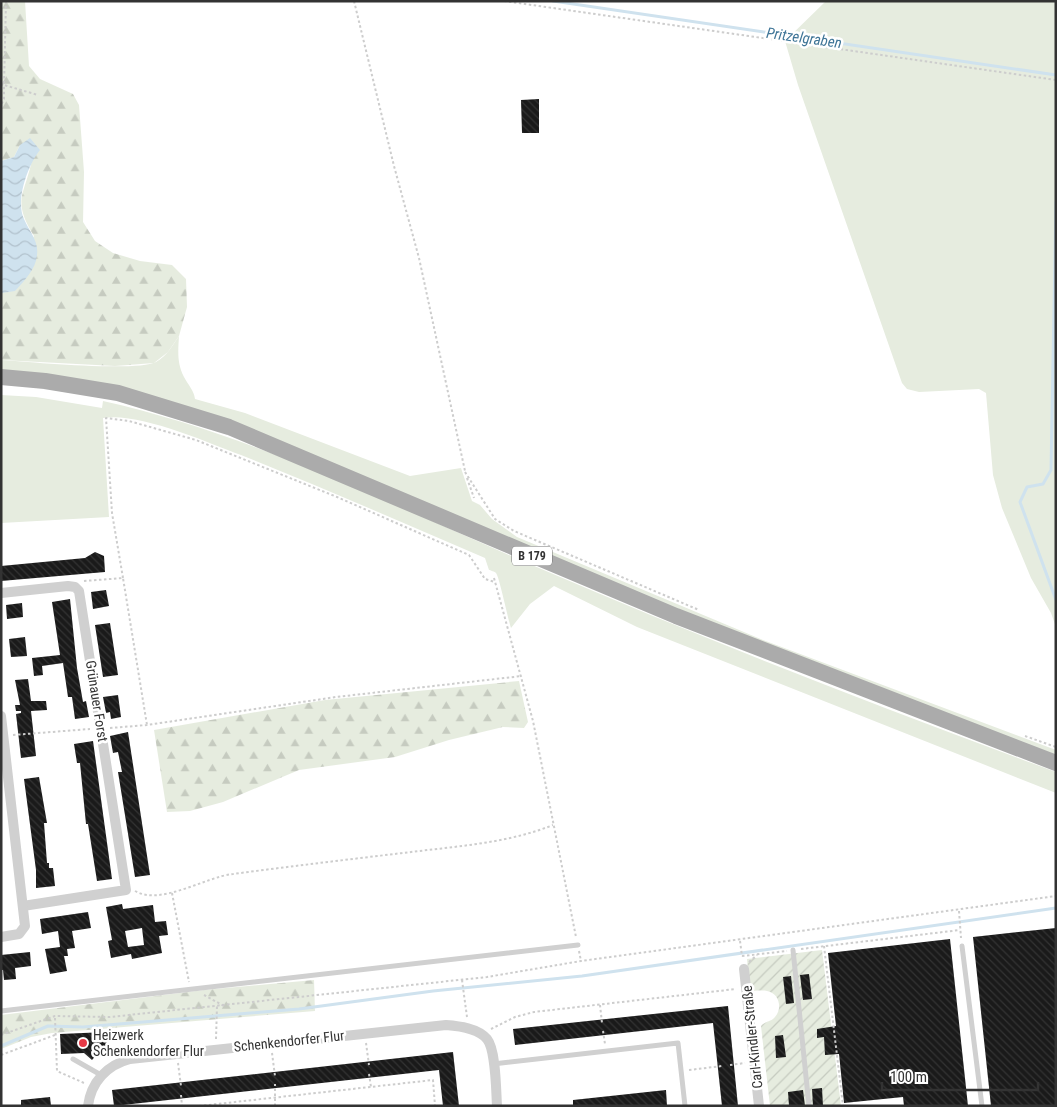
<svg xmlns="http://www.w3.org/2000/svg" width="1057" height="1107" viewBox="0 0 1057 1107" font-family="'Roboto Condensed',sans-serif">
<style>
.grass{fill:#e6ecdf}
.forest{fill:url(#forest-firs)}
.garden{fill:url(#garden-furrows)}
.water{fill:url(#water-waves)}
.lines{fill:none;stroke-linecap:round;stroke-linejoin:round}
.stream{stroke:#cfe2ee;stroke-width:3}
.building{fill:url(#building-back-hatch);fill-rule:evenodd}
.path{stroke:#cdcdcd;stroke-width:2;stroke-dasharray:2.5 2.5;stroke-linecap:butt}
.lane{stroke:#d0d0d0;stroke-width:5}
.street{stroke:#d0d0d0;stroke-width:10}
.primary{stroke:#ababab;stroke-width:16}
.poi-dot{fill:#e63946;stroke:#fff;stroke-width:2}
.labels{text-anchor:middle;dominant-baseline:central;stroke-width:5;stroke-linejoin:round;paint-order:stroke}
.shield{fill:#fff;stroke:#707070;stroke-width:1}
.shield-label{font-size:12px;font-weight:bold;fill:#333}
.street-label{font-size:14px;fill:#333;stroke:#fff}
.poi-label{font-size:14px;fill:#333;stroke:#fff;text-anchor:start}
.water-label{font-size:15px;font-style:italic;fill:#3f7597;stroke:#fff}
</style>
<defs>
<pattern id="forest-firs" width="22" height="20" patternUnits="userSpaceOnUse" patternTransform="scale(1.25)"><rect width="22" height="20" fill="#e6ecdf"/><path d="M5 1l3.5 6h-7zM16 11l3.5 6h-7z" fill="#c6cbc0"/></pattern>
<pattern id="garden-furrows" width="10" height="10" patternUnits="userSpaceOnUse" patternTransform="scale(1.25)"><rect width="10" height="10" fill="#e6ecdf"/><path d="M-1 1l2-2M0 10L10 0M9 11l2-2" fill="none" stroke="#c6cbc0"/></pattern>
<pattern id="water-waves" width="16" height="10" patternUnits="userSpaceOnUse" patternTransform="scale(1.25)"><rect width="16" height="10" fill="#cfe2ee"/><path d="M0 5q4-4 8 0t8 0" fill="none" stroke="#b2c2cd"/></pattern>
<pattern id="building-back-hatch" width="6" height="6" patternUnits="userSpaceOnUse" patternTransform="scale(1.25)"><rect width="6" height="6" fill="#1a1a1a"/><path d="M-1 5l2 2M0 0l6 6M5-1l2 2" fill="none" stroke="#333"/></pattern>
</defs>
<rect width="100%" height="100%" fill="#fff"/>
<g class="grass">
<path d="M826 1H1056V627L1051 613 1031 578 1002 508 993 475 986 393 979 389 919 392 907 389 902 383 798 85 785 41Z"/>
<path d="M179 336C178 352 177 363 184 377 188 385 194 390 195 399L245 413 410 476 461 468 472 501 480 505 492 519 517 537 763 640 1056 750V755L761 644 234 425 1 374V360C29 362 137 372 156 362 167 356 172 346 179 336Z"/>
<path d="M1 395 36 397 102 408 103 401C255 435 396 507 539 568 709 641 882 708 1056 772V793L637 627 554 586 530 604 511 628C508 619 499 576 496 573 495 572 490 570 489 570L485 558C404 523 323 488 241 455 206 442 139 412 103 418L109 517 1 523Z"/>
</g>
<g class="forest">
<path d="M1 1H25L29 66 40 79 73 94 79 105 84 172 83 222 95 241 113 253 140 261 172 265 186 279 187 307 179 336 168 352 154 363 115 366 1 360V292L34 236C12 200 24 197 32 160L20 145 14 157 1 161Z"/>
<path d="M519 681 528 722 524 728 503 727 449 740 395 757 299 770 223 802 190 811 167 812 154 730 325 700Z"/>
<path d="M314 980 315 1011 52 1033 31 1037 1 1049V1015L204 990Z"/>
</g>
<path class="garden" d="M822 950 841 1106H770L761 1026C765 1021 771 1022 775 1017 783 1008 779 993 767 991 762 990 755 991 750 991L747 959Z"/>
<path class="water" d="M30 138 40 150C28 165 15 200 24 219 29 231 39 241 37 255 36 269 24 281 15 291L2 293 1 161 14 157 20 145Z"/>
<g class="lines">
<g class="stream">
<path d="M553 1 1056 75"/>
<path d="M1056 202 1051 470 1043 484 1027 487 1020 502 1056 600"/>
<path d="M1 1046 48 1026 83 1027 299 1009 433 991 582 976 1056 908"/>
</g>
</g>
<g class="building">
<path d="M539 99V133H522L521 100Z"/>
<path d="M95 552 104 556 105 572 1 581V566L85 558Z"/>
<path d="M106 590 109 606 93 609 91 592Z"/>
<path d="M70 599 77 668 83 702 86 701 89 717 75 719 72 697H68L63 663 42 666 43 675 34 676 32 658 60 655 52 602Z"/>
<path d="M22 603 23 617 7 619 6 605Z"/>
<path d="M110 623 118 675 103 677 95 625Z"/>
<path d="M25 637 27 656 11 657 9 639Z"/>
<path d="M28 679 31 701H46L47 710 31 711 36 756 21 758 16 714 21 713V711H16L15 705H20L15 680Z"/>
<path d="M118 695 121 717 111 719 110 712 106 713 103 697Z"/>
<path d="M128 732 150 875 135 877 118 772H122L118 752 113 753 110 736Z"/>
<path d="M93 741 112 879 97 881 88 824H86L80 763H77L74 744Z"/>
<path d="M39 777 47 823H44L47 863H49V868H53L55 886 36 888V870L24 779Z"/>
<path d="M122 904 123 909 153 905 155 922 166 921 168 935 159 936 162 953 132 959 131 954 111 958 108 941 112 940 106 907ZM142 928 144 945 128 947 125 931Z"/>
<path d="M88 912 91 928 72 931 75 948 67 949 68 956H64L67 971 50 974 45 949 60 947 58 931 42 934 40 919Z"/>
<path d="M1056 928V1106H991L973 937Z"/>
<path d="M950 939 968 1106H904L903 1097 844 1103 839 1054 825 1055 824 1037 817 1038V1029L836 1026 828 953Z"/>
<path d="M30 952 31 966 15 968 16 979 4 980 3 970H1V955Z"/>
<path d="M809 974 812 999 803 1000 800 975Z"/>
<path d="M791 976 794 1003 786 1004 783 977Z"/>
<path d="M728 1006 738 1106H722L713 1023 515 1045 513 1029Z"/>
<path d="M106 1032 107 1052H99L92 1060 84 1053 61 1054 60 1034Z"/>
<path d="M783 1035 786 1057 776 1058 775 1036Z"/>
<path d="M453 1052 459 1106H443L439 1070 114 1106 112 1090Z"/>
<path d="M822 1088 823 1106H813L812 1089Z"/>
<path d="M666 1090 667 1106H573V1100Z"/>
<path d="M803 1090 805 1106H789L788 1092Z"/>
<path d="M50 1097 51 1106H21V1100Z"/>
</g>
<g class="lines">
<g class="path">
<path d="M6 1 4 85 38 95"/>
<path d="M354 1 394 166 419 258 465 471"/>
<path d="M504 1 1056 80"/>
<path d="M1 84 4 85V99L1 105"/>
<path d="M465 472 495 519 514 531 699 610"/>
<path d="M467 478 474 498"/>
<path d="M123 578 112 513 106 418 129 421 196 440 337 497 469 555 485 579 495 582"/>
<path d="M494 578 533 721 576 937"/>
<path d="M84 581 123 578 147 725"/>
<path d="M110 728 147 725 336 697 522 676"/>
<path d="M13 735 90 729"/>
<path d="M1025 736 1056 747"/>
<path d="M135 891C161 906 205 877 233 874 293 866 352 859 411 852 459 846 508 843 553 825"/>
<path d="M172 893 189 982"/>
<path d="M959 911 961 938"/>
<path d="M740 941 742 956"/>
<path d="M824 946 843 1106"/>
<path d="M801 949 960 930"/>
<path d="M579 951 581 961"/>
<path d="M742 956 787 951"/>
<path d="M749 962 757 955"/>
<path d="M462 980 467 1017"/>
<path d="M204 995 224 1006"/>
<path d="M600 1005 602 1023"/>
<path d="M55 1018 57 1071 84 1083"/>
<path d="M491 1029 515 1017 534 1012 736 989"/>
<path d="M603 1031 605 1044"/>
<path d="M1 1035 55 1016 110 1017 487 977 581 961 1056 896"/>
<path d="M216 1039 217 1006"/>
<path d="M366 1043 369 1065"/>
<path d="M272 1053 275 1076"/>
<path d="M1 1055 55 1035"/>
<path d="M178 1063 181 1086"/>
<path d="M730 1065 745 1063"/>
<path d="M689 1070 722 1066"/>
<path d="M369 1074 371 1087"/>
<path d="M181 1095 182 1106"/>
<path d="M199 1106 433 1080 435 1106"/>
<path d="M275 1106V1084"/>
</g>
<g class="lane">
<path d="M962 946 982 1106"/>
<path d="M793 950 809 1106"/>
<path d="M1 1011 578 945"/>
<path d="M73 1059 101 1075"/>
<path d="M493 1064 678 1043 685 1106"/>
</g>
<g class="street">
<path d="M1 593 68 586 75 587 79 591 126 890 23 906"/>
<path d="M1 716 25 926 19 934 1 937"/>
<path d="M744 969 759 1106"/>
<path d="M88 1106C91 1082 107 1065 130 1059L446 1025C459 1026 478 1028 487 1039 496 1050 496 1090 497 1106"/>
</g>
<path class="primary" d="M1 377 45 381 118 393 229 427 676 616 1056 763"/>
</g>
<circle class="poi-dot" cx="83" cy="1043" r="5"/>
<g class="labels">
<rect class="shield" x="512" y="546.5" width="40" height="19" rx="4"/>
<g class="shield-label">
<text x="532" y="556">B 179</text>
</g>
<g class="street-label">
<text transform="translate(97 701) rotate(81)">Grünauer Forst</text>
<text transform="translate(752 1037) rotate(-96)">Carl-Kindler-Straße</text>
<text transform="translate(289 1041) rotate(-6)">Schenkendorfer Flur</text>
</g>
<g class="poi-label">
<text x="93" y="1035">Heizwerk<tspan x="93" dy="16">Schenkendorfer Flur</tspan></text>
</g>
<g class="water-label">
<text transform="translate(804 38) rotate(8)">Pritzelgraben</text>
</g>
</g>
<rect width="1057" height="1107" fill="none" stroke="#333333" stroke-width="5"/>
<path d="M882 1082v8h156v-8" fill="none" stroke="#333333" stroke-width="2.5"/>
<text x="890" y="1082" font-size="15" fill="#333333" stroke="#ffffff" stroke-width="4" paint-order="stroke">100 m</text>
</svg>
